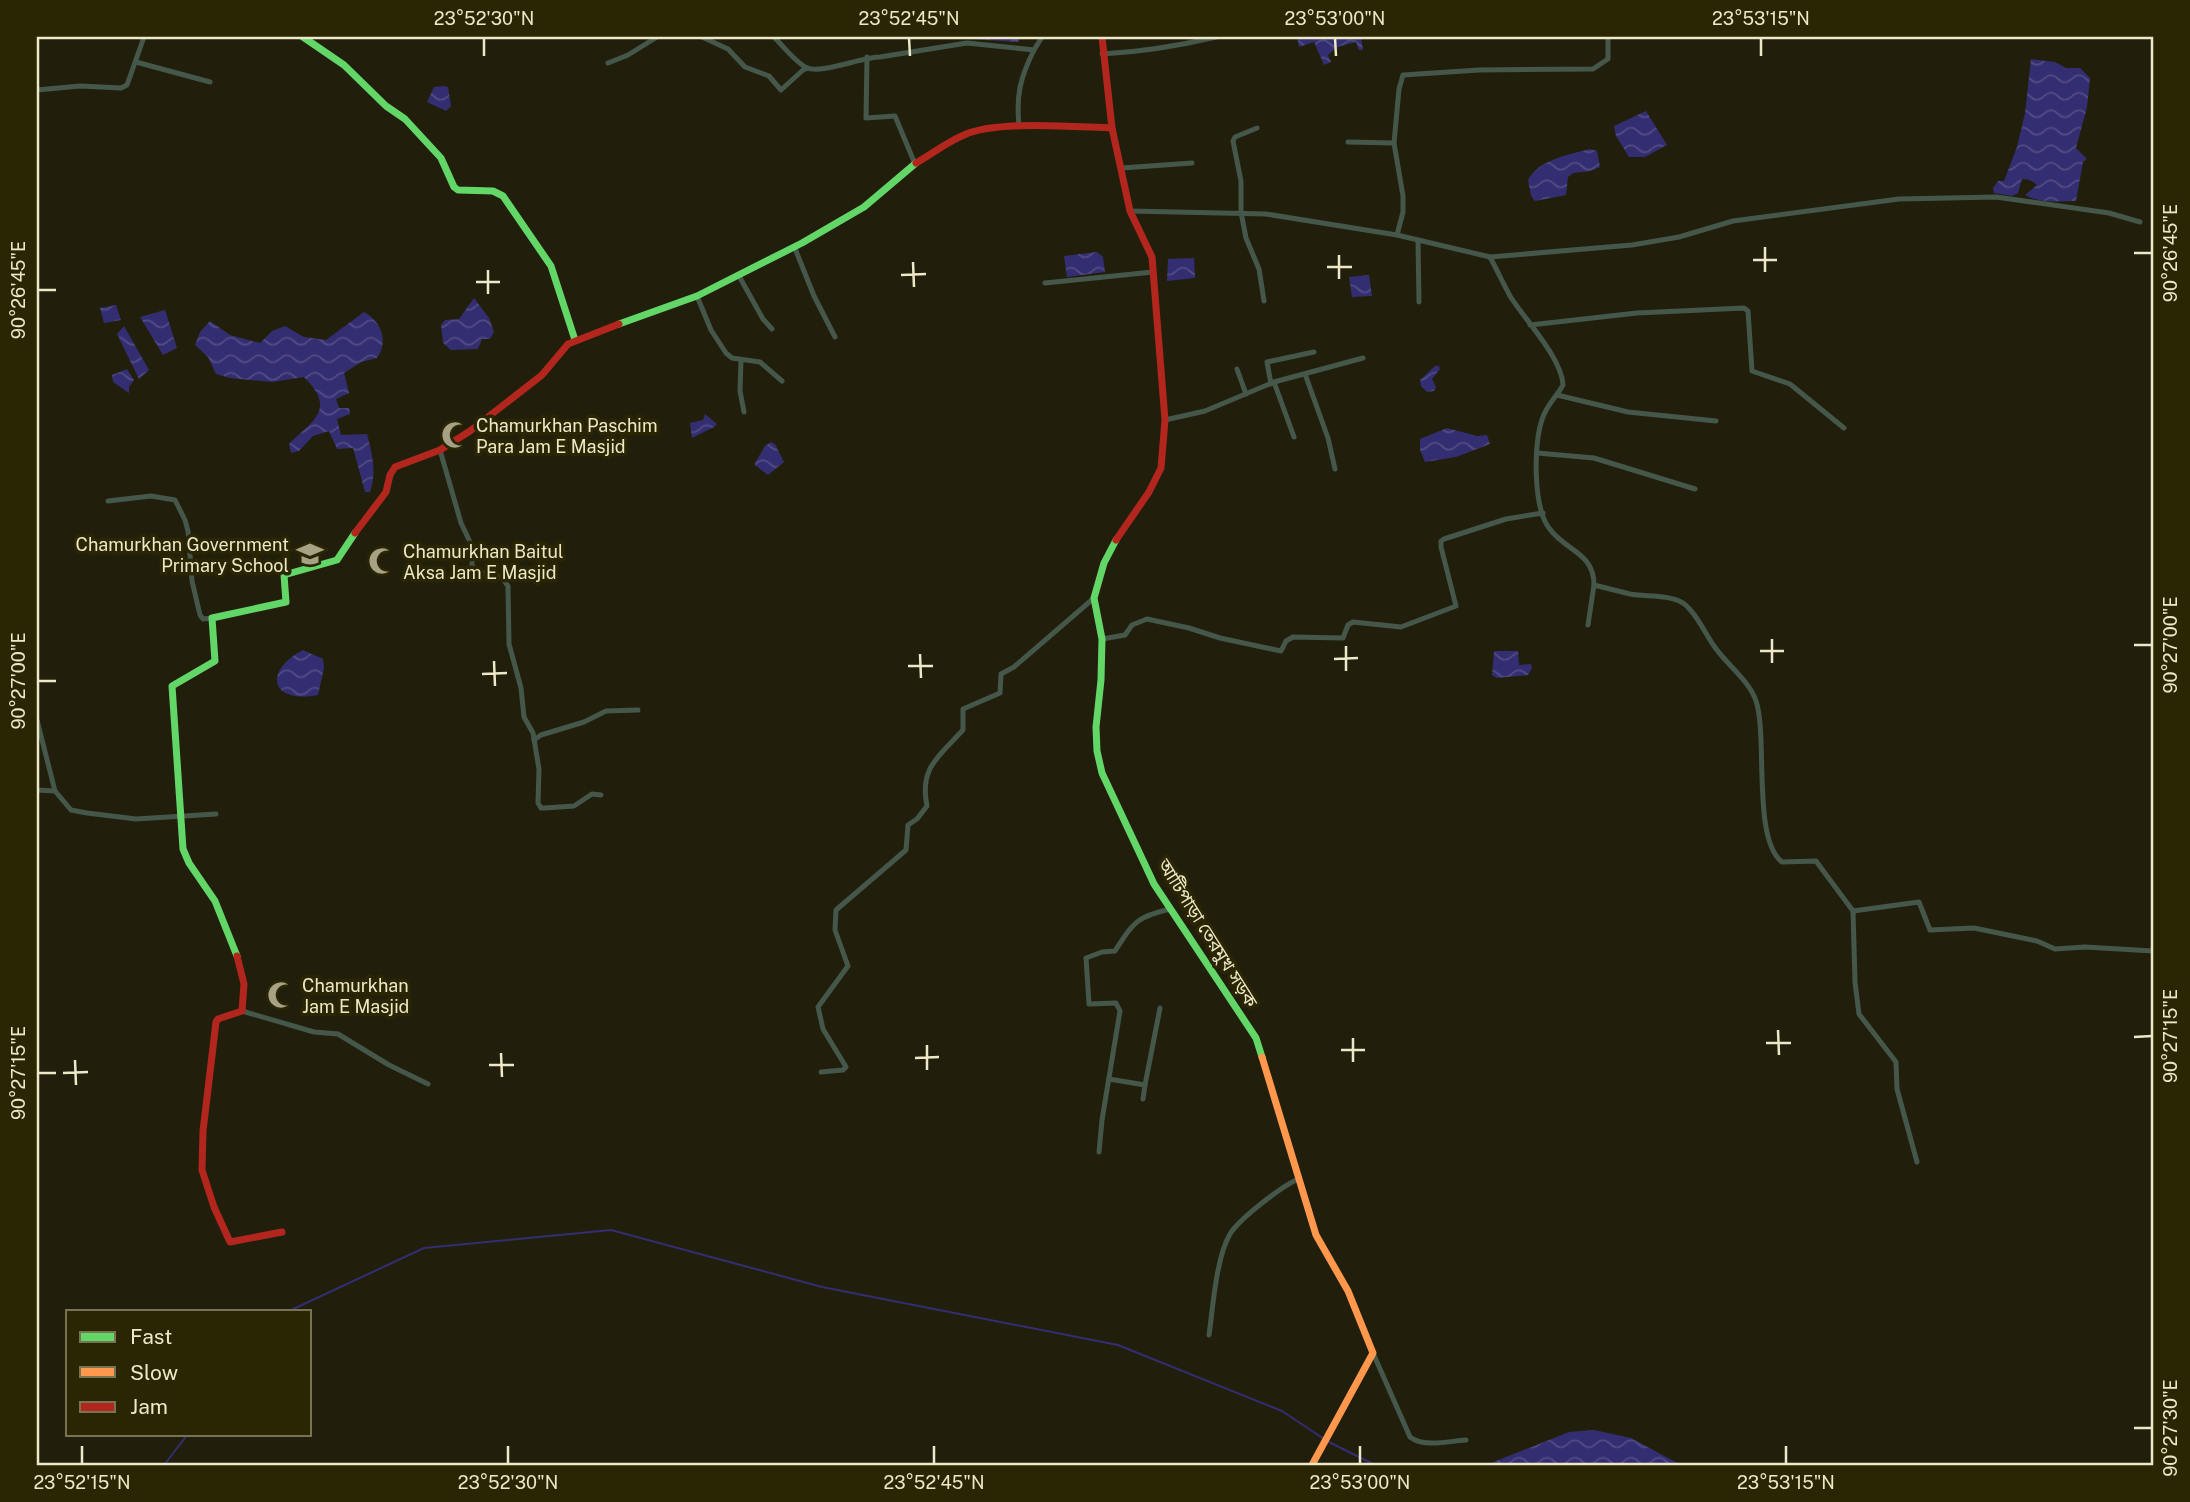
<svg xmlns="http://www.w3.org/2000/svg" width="2190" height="1502" viewBox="0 0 2190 1502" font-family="'Public Sans','Noto Sans Bengali',sans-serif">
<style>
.water{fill:url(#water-waves)}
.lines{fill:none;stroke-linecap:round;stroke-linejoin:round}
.stream{stroke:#332e71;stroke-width:2}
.street{stroke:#45574b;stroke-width:5}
.fast{stroke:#63d668;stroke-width:7}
.slow{stroke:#ff974d;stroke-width:7}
.jam{stroke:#b3261e;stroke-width:7}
.ticks{fill:none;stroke:#ece8c8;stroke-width:2.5}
.labels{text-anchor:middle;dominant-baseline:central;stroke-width:7;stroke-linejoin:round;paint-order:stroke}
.poi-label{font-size:18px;fill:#ece8c8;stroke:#2a2503;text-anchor:start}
.street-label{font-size:18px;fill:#ece8c8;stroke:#2a2503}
.neatline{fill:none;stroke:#ece8c8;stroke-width:2.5}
.ticks-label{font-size:18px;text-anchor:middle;fill:#ece8c8}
</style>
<defs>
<pattern id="water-waves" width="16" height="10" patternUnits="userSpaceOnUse" patternTransform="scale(1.75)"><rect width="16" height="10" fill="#332e71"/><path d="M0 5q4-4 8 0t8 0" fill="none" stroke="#514c84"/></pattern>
</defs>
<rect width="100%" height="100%" fill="#211f0c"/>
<g class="water">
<path d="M971 37H1020L1018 42 971 39Z"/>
<path d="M1297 37H1361L1363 50H1359L1356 42 1337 47 1328 55 1331 62 1324 65 1314 42 1299 47Z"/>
<path d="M2031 59 2055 62 2066 68H2080L2090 78 2087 107 2076 148 2087 159 2083 162 2076 201C2059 201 2040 204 2025 195L2037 185C2033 181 2028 179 2022 179L2018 193 2012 196 1994 193 1993 188 1998 181H2004L2017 147 2025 113Z"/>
<path d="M443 86 448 87 451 106 446 111 427 102 434 87Z"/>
<path d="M1646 111 1667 145 1645 157H1629L1616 136 1614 126Z"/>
<path d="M1590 149 1597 151 1600 167 1590 171 1573 173 1568 177 1566 195 1535 201 1531 196 1528 180C1538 160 1570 154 1590 149Z"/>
<path d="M1097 252 1103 257 1105 272 1067 277 1064 256Z"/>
<path d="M1194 258 1195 278 1167 281 1168 259Z"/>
<path d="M1369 275 1372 296 1352 297 1349 277Z"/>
<path d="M474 298 489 318 494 332 490 339H482L478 349 451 350 443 343 441 325 445 320 459 319Z"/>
<path d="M116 305 121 320 104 323 100 308Z"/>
<path d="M165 310 177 348 163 355 140 317Z"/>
<path d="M364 312C381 321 389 341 377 358L361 362 344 373 349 393 336 399 339 408H349L350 414 337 419 341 435 367 434C372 453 377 473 370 492H365L353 448 337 449 329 431 313 436 299 451 291 453 289 444C313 420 337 410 304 377L272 382 230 378 216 374 208 357 195 345 200 332 210 321 230 335 260 343 272 331 285 326 304 337 326 340Z"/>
<path d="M124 326 149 370 139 379 117 334Z"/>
<path d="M1435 366H1439L1440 369 1432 379 1436 387 1434 391 1427 392 1421 386 1420 380Z"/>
<path d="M127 369 134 380 129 387V393L113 382 112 375Z"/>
<path d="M705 414 717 424 714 427 692 438 690 423 703 420Z"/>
<path d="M1447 428 1477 436 1487 435 1490 444 1456 457 1425 462 1420 450V439Z"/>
<path d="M771 442 775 444 784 462 768 475 755 465V463L765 446Z"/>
<path d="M303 650 323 659 324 668 318 695C270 704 263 671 303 650Z"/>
<path d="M1494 651H1518L1519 665 1531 664 1532 668 1528 675 1497 678 1492 675Z"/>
<path d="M1594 1430 1631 1438 1681 1465H1486L1569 1432Z"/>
</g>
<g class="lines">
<g class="stream">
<path d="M289 1311 424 1248 611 1230 822 1287 1118 1345 1282 1411 1324 1439"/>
<path d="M1329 1442 1375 1465"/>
<path d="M164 1465 188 1434"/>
</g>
<g class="street">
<path d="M702 37 728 49 745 67 769 76 781 90 803 70 808 68"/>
<path d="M774 37C783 46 795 62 807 68 822 74 862 57 880 57L967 43 1034 50 1042 37"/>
<path d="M1102 54C1141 52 1178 46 1216 37"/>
<path d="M867 57 866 118 895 116 915 164"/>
<path d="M136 62 210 82"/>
<path d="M608 63 628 55 657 37"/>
<path d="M37 90 80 86 121 88 127 85 144 37"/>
<path d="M1019 126C1016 95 1020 78 1034 50"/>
<path d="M1257 128 1235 137 1233 141 1241 181V212L1246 238 1259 269 1264 301"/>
<path d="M1348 142 1394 143"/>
<path d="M1122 168 1192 163"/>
<path d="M1130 211 1266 214 1397 235 1490 257 1632 245 1679 237 1733 221 1899 199 1996 197 2109 213 2140 222"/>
<path d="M1397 235 1403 212V196L1394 143 1399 89 1403 75 1479 70 1593 69 1608 59V37"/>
<path d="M1418 240 1419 302"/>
<path d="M794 246 814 296 835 337"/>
<path d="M1490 257C1497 270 1503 283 1510 296 1525 320 1562 358 1563 385 1557 396 1547 405 1543 417 1533 441 1533 507 1549 528 1565 551 1594 552 1594 585 1606 588 1618 591 1630 594 1646 597 1668 594 1683 603 1695 611 1705 633 1714 646 1726 664 1749 680 1756 701 1768 736 1752 839 1782 862L1816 861 1853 911 1919 902 1930 930 1974 928 2037 941 2055 949 2085 947 2153 951"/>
<path d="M739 276 763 319 772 329"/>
<path d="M1045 283 1153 272"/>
<path d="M697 296 711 330 726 353 732 358 760 362 782 381"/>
<path d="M1530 325 1637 313 1744 308 1748 311 1752 371 1790 384 1844 428"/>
<path d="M741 360 740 391 744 412"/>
<path d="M1237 369 1246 394"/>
<path d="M1305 374 1328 438 1335 469"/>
<path d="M1274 382 1294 437"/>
<path d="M1271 384 1267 362 1314 352"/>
<path d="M1557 395 1628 412 1716 421"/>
<path d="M1165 420 1205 411 1274 382 1363 358"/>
<path d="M440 450 461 523 472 546V566L477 571 502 578 508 586 509 644 521 688 524 717 533 733 539 769 538 803 541 808H545L574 806 592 794 601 795"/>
<path d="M1537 453 1594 458 1695 489"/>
<path d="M108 501 151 496 175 500 185 520 188 531 192 581 200 615 203 619 212 618"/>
<path d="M1588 625 1594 585"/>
<path d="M1102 639 1125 635 1132 625 1147 619 1189 628 1220 638 1281 651 1286 641 1293 637 1343 638 1348 625 1353 622 1401 627 1456 606 1441 547V541L1444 539 1506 519 1543 513"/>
<path d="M37 720 55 791"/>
<path d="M534 740 541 735 584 722 606 711 638 710"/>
<path d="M37 790 55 791 71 810 87 813 136 819 216 814"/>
<path d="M1853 911 1855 982 1859 1014 1896 1062 1897 1089 1917 1162"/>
<path d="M242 1011 314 1032 338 1034 389 1065 428 1084"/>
<path d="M821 1072 843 1070 846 1067 823 1029 818 1007 848 966 835 930 836 910 906 850 908 825 917 819 927 806C919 768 939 756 963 730V709L1000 693 1001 674 1014 667 1094 598"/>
<path d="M1109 1079 1145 1085 1143 1099"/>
<path d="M1145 1085 1160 1008"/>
<path d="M1099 1152 1102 1120 1120 1011 1116 1003 1089 1004 1086 958 1102 952 1115 951C1134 922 1136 917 1170 909"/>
<path d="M1209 1335C1213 1307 1216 1258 1230 1234 1240 1218 1281 1187 1298 1179"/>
<path d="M1373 1353 1410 1437C1424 1448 1449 1441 1466 1440"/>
</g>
<g class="fast">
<path d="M303 37 344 65 386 106 405 119 441 158 454 187 458 190 493 191 503 196 551 266 575 340"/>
<path d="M619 324 697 296 802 243 864 207 916 163"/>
<path d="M1116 540 1104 563 1094 598 1102 639 1101 680 1096 727 1097 751 1102 773 1154 884 1256 1038 1262 1057"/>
<path d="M237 956 215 901 189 863 183 849 172 686 215 661 212 618 286 602 284 575 337 560 355 533"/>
</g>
<path class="slow" d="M1262 1057 1316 1235 1348 1291 1373 1353 1312 1465"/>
<g class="jam">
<path d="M1102 37 1112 128 1130 211 1152 257 1165 420 1161 468 1149 492 1116 540"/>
<path d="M916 163C932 154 947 142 964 135 996 120 1075 127 1112 128"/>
<path d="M355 533 386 492 390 475 395 467 440 450 470 431 542 375 568 344 619 324"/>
<path d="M237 956 244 984 242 1011 218 1019 216 1022 203 1131 202 1170 214 1207 230 1242 282 1232"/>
</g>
</g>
<path class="ticks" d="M484 38V56M909 38 910 56M1335 38 1336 56M1761 38V56M1765 247V272M2134 253H2152M1339 255V279M1753 260H1777M913 262 914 287M1327 267H1352M488 270V294M901 275 926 274M476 282H500M38 290H56M1772 639V663M2134 645H2152M1346 646V671M1760 651H1784M920 654 921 678M1334 659 1358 658M494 661 495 686M908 666H933M482 674 507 673M38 681H56M1778 1030 1779 1055M2134 1037 2152 1036M1353 1038V1062M1766 1043H1791M927 1045V1070M1341 1050H1365M501 1053 502 1077M915 1058 939 1057M75 1060 76 1085M489 1065H514M38 1073H56M63 1073 88 1072M2134 1428H2152M82 1446V1464M508 1446V1464M934 1446V1464M1360 1446V1464M1786 1446V1464"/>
<defs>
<symbol id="mosque-bare" viewBox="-9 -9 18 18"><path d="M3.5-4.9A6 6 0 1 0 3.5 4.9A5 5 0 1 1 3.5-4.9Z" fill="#a5a286" stroke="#2a2503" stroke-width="2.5" paint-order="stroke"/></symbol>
<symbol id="school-bare" viewBox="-9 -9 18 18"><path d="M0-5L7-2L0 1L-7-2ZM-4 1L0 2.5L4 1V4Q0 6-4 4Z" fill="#a5a286" stroke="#2a2503" stroke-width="2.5" paint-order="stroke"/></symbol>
</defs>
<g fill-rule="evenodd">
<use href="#mosque-bare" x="436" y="416" width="38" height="38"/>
<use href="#school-bare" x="291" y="535" width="38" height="38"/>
<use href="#mosque-bare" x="363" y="542" width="38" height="38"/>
<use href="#mosque-bare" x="262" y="976" width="38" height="38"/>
</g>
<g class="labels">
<g class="poi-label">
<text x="476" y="425">Chamurkhan Paschim<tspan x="476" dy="21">Para Jam E Masjid</tspan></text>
<text x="289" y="544" text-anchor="end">Chamurkhan Government<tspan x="289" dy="21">Primary School</tspan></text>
<text x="403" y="551">Chamurkhan Baitul<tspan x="403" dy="21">Aksa Jam E Masjid</tspan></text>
<text x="302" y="985">Chamurkhan<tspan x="302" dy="21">Jam E Masjid</tspan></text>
</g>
<g class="street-label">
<text transform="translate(1208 933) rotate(58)">আটিপাড়া তেরমুখ সড়ক</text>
</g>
</g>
<rect width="2190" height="1502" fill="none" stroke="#2a2503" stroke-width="77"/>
<rect x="66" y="1310" width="245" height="126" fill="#2a2503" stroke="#787352" stroke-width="2"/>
<rect x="80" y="1332" width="35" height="10" fill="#63d668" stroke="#787352" stroke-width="2"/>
<text x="130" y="1344" font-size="21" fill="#ece8c8">Fast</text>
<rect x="80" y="1367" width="35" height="10" fill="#ff974d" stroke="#787352" stroke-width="2"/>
<text x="130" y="1380" font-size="21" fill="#ece8c8">Slow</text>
<rect x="80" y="1402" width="35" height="10" fill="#b3261e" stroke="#787352" stroke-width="2"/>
<text x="130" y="1414" font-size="21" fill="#ece8c8">Jam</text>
<rect x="38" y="38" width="2114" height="1426" class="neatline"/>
<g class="ticks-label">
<text x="484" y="25">23°52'30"N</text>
<text x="909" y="25">23°52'45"N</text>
<text x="1335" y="25">23°53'00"N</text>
<text x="1761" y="25">23°53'15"N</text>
<text transform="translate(2171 253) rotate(-90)" y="6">90°26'45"E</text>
<text transform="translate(19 290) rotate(-90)" y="6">90°26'45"E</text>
<text transform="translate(2171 645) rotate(-90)" y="6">90°27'00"E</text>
<text transform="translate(19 681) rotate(-90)" y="6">90°27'00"E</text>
<text transform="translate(2171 1036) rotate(-90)" y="6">90°27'15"E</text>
<text transform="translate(19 1073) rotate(-90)" y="6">90°27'15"E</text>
<text transform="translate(2171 1428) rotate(-90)" y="6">90°27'30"E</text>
<text x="82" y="1489">23°52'15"N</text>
<text x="508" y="1489">23°52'30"N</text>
<text x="934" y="1489">23°52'45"N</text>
<text x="1360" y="1489">23°53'00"N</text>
<text x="1786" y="1489">23°53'15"N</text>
</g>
</svg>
